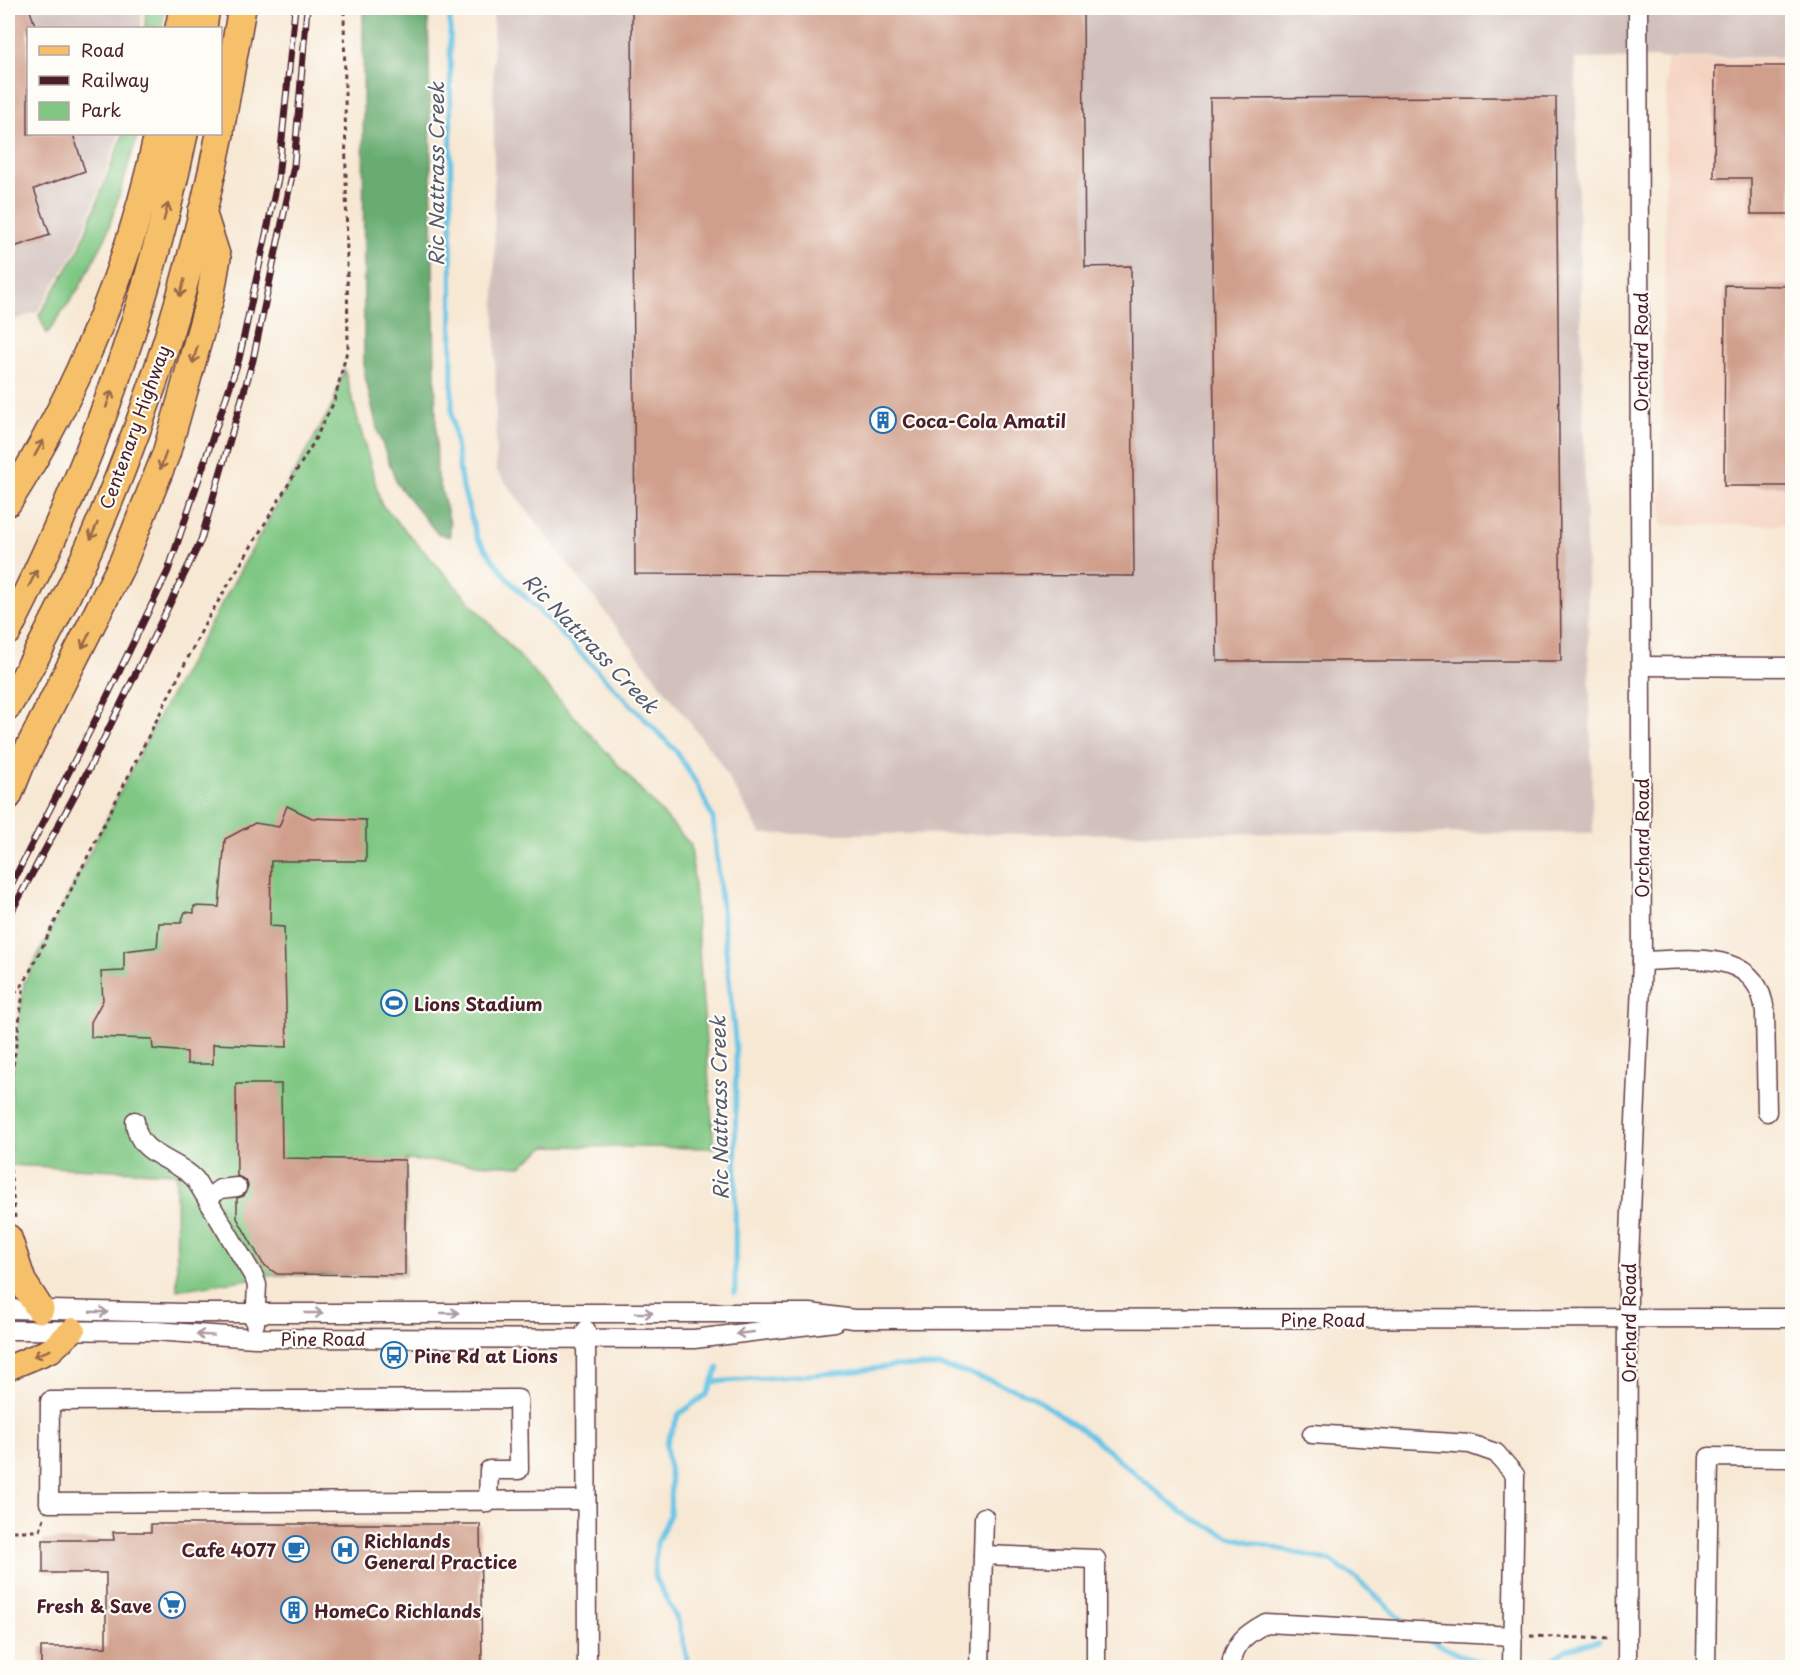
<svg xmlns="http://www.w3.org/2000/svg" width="1800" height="1675" viewBox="0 0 1800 1675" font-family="'Playpen Sans',sans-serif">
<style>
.built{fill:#f5d3c1}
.industrial{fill:#d1c0bc}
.green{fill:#7fc783;stroke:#647357;stroke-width:1.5}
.forest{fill:#67ac71;stroke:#58664e;stroke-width:1.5}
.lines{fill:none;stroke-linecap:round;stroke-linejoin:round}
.stream{stroke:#67c4e5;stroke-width:5}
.building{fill:#d09f8b}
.minor-casing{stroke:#643d44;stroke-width:21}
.major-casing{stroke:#643d44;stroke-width:27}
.highway-casing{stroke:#643d44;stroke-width:30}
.path{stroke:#643d44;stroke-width:3;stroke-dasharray:4.5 4.5;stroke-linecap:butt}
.minor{stroke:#fff;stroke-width:18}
.major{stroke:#f6c06b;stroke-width:24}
.highway{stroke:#f6c06b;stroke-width:27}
.rail-casing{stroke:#4a1f2b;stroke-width:7}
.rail{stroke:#fdfcf7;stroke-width:4.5;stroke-dasharray:14;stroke-linecap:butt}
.oneway{stroke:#976748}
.oneway2{stroke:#ae9aa0}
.labels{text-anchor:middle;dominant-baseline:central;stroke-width:4.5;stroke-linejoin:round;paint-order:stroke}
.street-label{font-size:18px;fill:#4a1f2b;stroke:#fdfcf7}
.poi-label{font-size:18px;font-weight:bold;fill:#4a1f2b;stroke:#fdfcf7;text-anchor:start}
.water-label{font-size:20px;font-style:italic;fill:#54596c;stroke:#fdfcf7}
</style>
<rect width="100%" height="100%" fill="#fdfcf7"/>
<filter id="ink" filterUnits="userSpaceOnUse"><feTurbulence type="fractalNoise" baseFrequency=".0167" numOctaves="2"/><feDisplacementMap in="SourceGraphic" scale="12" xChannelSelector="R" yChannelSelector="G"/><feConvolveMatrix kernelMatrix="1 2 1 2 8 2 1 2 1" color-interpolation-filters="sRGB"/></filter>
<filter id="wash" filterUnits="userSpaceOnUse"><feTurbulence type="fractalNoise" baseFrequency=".008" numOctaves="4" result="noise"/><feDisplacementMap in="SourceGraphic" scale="24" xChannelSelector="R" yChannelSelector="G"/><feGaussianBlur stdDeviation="1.35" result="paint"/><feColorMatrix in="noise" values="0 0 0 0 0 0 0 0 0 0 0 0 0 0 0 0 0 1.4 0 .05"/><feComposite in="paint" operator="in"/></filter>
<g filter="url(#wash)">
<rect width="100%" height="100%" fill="#f7e8d4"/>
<path class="built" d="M1667 59H1792V525H1661Z"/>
<g class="industrial">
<path d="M8 8H142L141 28H28V134H119L77 248 37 312 8 322Z"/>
<path d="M493 8H1792V57L1575 59 1593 833 761 834 717 758 496 470Z"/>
</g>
<g class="green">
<path d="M146 8H165L162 28H145Z"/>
<path d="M123 134H138L106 237 79 288 47 334 39 315 79 250Z"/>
<path d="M344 369 381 504 691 845 714 1148 546 1146 521 1166 406 1160 405 1275H276L177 1290 176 1173 10 1165 12 1074 24 983 153 727 334 402Z"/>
</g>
<path class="forest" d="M363 8H428L437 473 450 523V537L437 533 397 484 378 432 364 372Z"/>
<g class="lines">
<g class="stream">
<path d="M450 8 452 414 461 481 477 538 508 579 676 751 698 786 713 819 736 1050 735 1293"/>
<path d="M712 1382 850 1372 893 1366H939L968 1373 1031 1395 1088 1434 1181 1512 1230 1537 1331 1561 1358 1580 1408 1625"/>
<path d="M1425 1638 1462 1656 1499 1668"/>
<path d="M686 1668 687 1659 678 1621 654 1575 657 1543 670 1514 671 1483 666 1444 679 1414 707 1394 718 1368"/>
<path d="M1531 1668 1546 1664 1567 1649 1598 1641"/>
</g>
</g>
<g id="blocks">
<g class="building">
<path d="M8 8H29L36 28H28V134H73L85 171 34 189 50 235 8 249Z"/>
<path d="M632 8H1083L1085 267 1131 266 1134 576 635 574Z"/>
<path d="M1715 66H1792V214H1751V178H1714Z"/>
<path d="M1556 97 1561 661H1217L1210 98Z"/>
<path d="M1725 285 1792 286V486H1724Z"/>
<path d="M287 806 312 818 366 820V861H271L270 926 284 927 287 1047 213 1044V1064H187V1052L153 1049 152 1039 91 1037V1022L103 1000 101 972 124 971V951L157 947 159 923H181L185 912 194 913V906L219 907 225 839 255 823 279 827Z"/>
<path d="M236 1084H281L282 1158 405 1160V1275L277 1274 263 1264 237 1218V1198L244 1196 248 1186 246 1180 237 1176Z"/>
<path d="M151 1524H480L482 1668H41V1647H106V1573H43V1540H114L113 1532H151Z"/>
</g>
</g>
</g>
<g filter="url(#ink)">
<use href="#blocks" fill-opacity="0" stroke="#643d44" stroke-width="1.5"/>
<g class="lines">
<defs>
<g id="minor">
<path d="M1641 666 1792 667"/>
<path d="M1642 961C1690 960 1758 947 1765 1012L1767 1112"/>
<path d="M135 1121C137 1157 175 1157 195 1179L254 1277 257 1285 255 1324"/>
<path d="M207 1199 220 1189 237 1187"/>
<path d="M8 1309 183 1313H810L854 1319 1792 1318"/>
<path d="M8 1330 155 1331 255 1338 694 1339 835 1322"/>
<path d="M586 1330 587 1668"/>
<path d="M1312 1434 1470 1444 1496 1453 1515 1475 1512 1668"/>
<path d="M488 1503 489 1470H519L518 1399 50 1401 49 1503 586 1500"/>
<path d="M983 1555 984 1517"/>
<path d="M980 1668 983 1555 1096 1559V1668"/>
<path d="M1231 1668C1233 1643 1246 1634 1266 1623L1513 1636"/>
<path d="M1627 1668 1628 1282 1642 961 1638 8"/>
<path d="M1706 1668 1709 1457 1792 1458"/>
</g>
<path id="major" d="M8 1368 51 1350 73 1330"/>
<g id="highway">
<path d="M179 28 183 8"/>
<path d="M203 28 206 8"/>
<path d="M220 131 242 8"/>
<path d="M8 502C79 391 131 262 158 134"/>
<path d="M8 631C88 474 148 306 184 134"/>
<path d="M8 706C110 531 180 332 220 134"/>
<path d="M8 796 21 764 123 562 166 454 210 298 217 258 202 211"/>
<path d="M8 1238 22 1281 40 1309"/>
</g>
</defs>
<use href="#minor" class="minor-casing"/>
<use href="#major" class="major-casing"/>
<use href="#highway" class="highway-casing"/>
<g class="path">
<path d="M8 1000 24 983 207 620 312 445 334 402 348 347 344 8"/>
<path d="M15 1218 10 1165 12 1074 24 985"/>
<path d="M13 1531H40L44 1518"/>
<path d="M1530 1636 1611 1639"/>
</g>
<use href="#minor" class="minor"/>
<use href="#major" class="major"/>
<use href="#highway" class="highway"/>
<defs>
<g id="rail">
<path d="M8 891 102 707 168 571 239 359 278 179 295 8"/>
<path d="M8 918 90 767 201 540 253 360 294 166 307 8"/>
</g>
</defs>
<use href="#rail" class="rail-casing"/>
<use href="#rail" class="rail"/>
</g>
<defs><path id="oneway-shaft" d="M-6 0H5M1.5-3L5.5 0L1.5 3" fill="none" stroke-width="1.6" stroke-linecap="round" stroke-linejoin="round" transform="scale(1.5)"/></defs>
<g class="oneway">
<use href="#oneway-shaft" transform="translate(166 212) rotate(-75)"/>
<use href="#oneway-shaft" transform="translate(182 288) rotate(106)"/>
<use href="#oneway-shaft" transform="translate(195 355) rotate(105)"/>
<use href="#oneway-shaft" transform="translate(109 399) rotate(-71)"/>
<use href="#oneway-shaft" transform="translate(39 448) rotate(-61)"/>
<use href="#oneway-shaft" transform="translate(163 461) rotate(110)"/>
<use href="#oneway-shaft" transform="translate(94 531) rotate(113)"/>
<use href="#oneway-shaft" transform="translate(33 578) rotate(-64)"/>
<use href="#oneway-shaft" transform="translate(86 640) rotate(117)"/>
<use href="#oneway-shaft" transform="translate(42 1353) rotate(159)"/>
</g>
<g class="oneway2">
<use href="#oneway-shaft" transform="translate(99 1312) rotate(2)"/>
<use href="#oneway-shaft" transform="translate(314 1313)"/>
<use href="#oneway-shaft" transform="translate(450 1313)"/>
<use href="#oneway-shaft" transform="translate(644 1313)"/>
<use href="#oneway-shaft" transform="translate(745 1333) rotate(174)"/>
<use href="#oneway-shaft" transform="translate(205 1335) rotate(-176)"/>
</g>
</g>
<defs>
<symbol id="building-ring" viewBox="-11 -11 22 22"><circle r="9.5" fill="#fdfcf7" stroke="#1f6fb2" stroke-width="1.5"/><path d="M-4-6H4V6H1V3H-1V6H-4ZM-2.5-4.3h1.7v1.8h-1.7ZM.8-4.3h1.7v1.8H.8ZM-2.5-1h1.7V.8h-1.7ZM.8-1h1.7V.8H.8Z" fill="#1f6fb2"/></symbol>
<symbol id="stadium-ring" viewBox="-11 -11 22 22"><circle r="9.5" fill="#fdfcf7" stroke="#1f6fb2" stroke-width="1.5"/><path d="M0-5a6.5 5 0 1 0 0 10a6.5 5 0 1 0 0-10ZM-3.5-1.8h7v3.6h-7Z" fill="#1f6fb2"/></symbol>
<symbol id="bus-ring" viewBox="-11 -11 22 22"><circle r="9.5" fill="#fdfcf7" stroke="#1f6fb2" stroke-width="1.5"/><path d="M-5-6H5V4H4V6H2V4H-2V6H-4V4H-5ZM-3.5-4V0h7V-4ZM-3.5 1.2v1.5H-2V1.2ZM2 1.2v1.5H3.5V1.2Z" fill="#1f6fb2"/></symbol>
<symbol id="cafe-ring" viewBox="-11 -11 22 22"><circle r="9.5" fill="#fdfcf7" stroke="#1f6fb2" stroke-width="1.5"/><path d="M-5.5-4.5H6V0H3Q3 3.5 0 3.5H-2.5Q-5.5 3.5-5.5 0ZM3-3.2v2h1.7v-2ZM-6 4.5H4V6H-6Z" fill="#1f6fb2"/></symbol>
<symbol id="hospital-ring" viewBox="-11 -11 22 22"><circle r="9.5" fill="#fdfcf7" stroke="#1f6fb2" stroke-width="1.5"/><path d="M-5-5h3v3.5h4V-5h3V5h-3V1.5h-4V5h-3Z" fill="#1f6fb2"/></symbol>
<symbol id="supermarket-ring" viewBox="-11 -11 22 22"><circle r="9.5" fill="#fdfcf7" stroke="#1f6fb2" stroke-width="1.5"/><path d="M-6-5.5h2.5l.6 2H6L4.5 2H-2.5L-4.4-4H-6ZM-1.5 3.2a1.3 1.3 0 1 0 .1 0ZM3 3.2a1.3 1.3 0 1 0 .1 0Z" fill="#1f6fb2"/></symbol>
</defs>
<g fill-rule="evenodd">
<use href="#building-ring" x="868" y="405" width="30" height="30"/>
<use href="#stadium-ring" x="379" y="988" width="30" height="30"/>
<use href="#bus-ring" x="379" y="1340" width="30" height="30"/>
<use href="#cafe-ring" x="281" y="1534" width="30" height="30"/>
<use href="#hospital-ring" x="330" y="1535" width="30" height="30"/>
<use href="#supermarket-ring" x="157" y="1590" width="30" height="30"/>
<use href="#building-ring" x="279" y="1595" width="30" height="30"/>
</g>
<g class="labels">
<g class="street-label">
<text transform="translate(1640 352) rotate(-90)">Orchard Road</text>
<text transform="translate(134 427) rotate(-70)">Centenary Highway</text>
<text transform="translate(1641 838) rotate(-90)">Orchard Road</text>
<text x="1323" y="1319">Pine Road</text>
<text transform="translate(1628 1323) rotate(-90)">Orchard Road</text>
<text x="323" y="1338">Pine Road</text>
</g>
<g class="poi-label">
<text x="902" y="420">Coca-Cola Amatil</text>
<text x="414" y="1003">Lions Stadium</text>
<text x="414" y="1355">Pine Rd at Lions</text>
<text x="364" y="1540">Richlands<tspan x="364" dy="21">General Practice</tspan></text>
<text x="276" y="1549" text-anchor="end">Cafe 4077</text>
<text x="152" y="1605" text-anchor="end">Fresh &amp; Save</text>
<text x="314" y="1610">HomeCo Richlands</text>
</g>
<g class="water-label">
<text transform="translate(436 174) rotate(-90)">Ric Nattrass Creek</text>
<text transform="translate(591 643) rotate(46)">Ric Nattrass Creek</text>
<text transform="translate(719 1108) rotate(-91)">Ric Nattrass Creek</text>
</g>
</g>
<rect width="1800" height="1675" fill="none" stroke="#fdfcf7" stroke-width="30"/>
<rect x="27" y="27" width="195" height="108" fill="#fdfcf7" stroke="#b5a4a5" stroke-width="1.5"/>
<rect x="39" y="46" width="30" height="9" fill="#f6c06b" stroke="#b5a4a5" stroke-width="1.5"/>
<text x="81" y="57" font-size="18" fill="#4a1f2b">Road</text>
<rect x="39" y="76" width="30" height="9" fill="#4a1f2b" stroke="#b5a4a5" stroke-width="1.5"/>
<text x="81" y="87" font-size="18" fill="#4a1f2b">Railway</text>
<rect x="39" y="102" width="30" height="18" fill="#7fc783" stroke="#b5a4a5" stroke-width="1.5"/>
<text x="81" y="117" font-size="18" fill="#4a1f2b">Park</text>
</svg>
